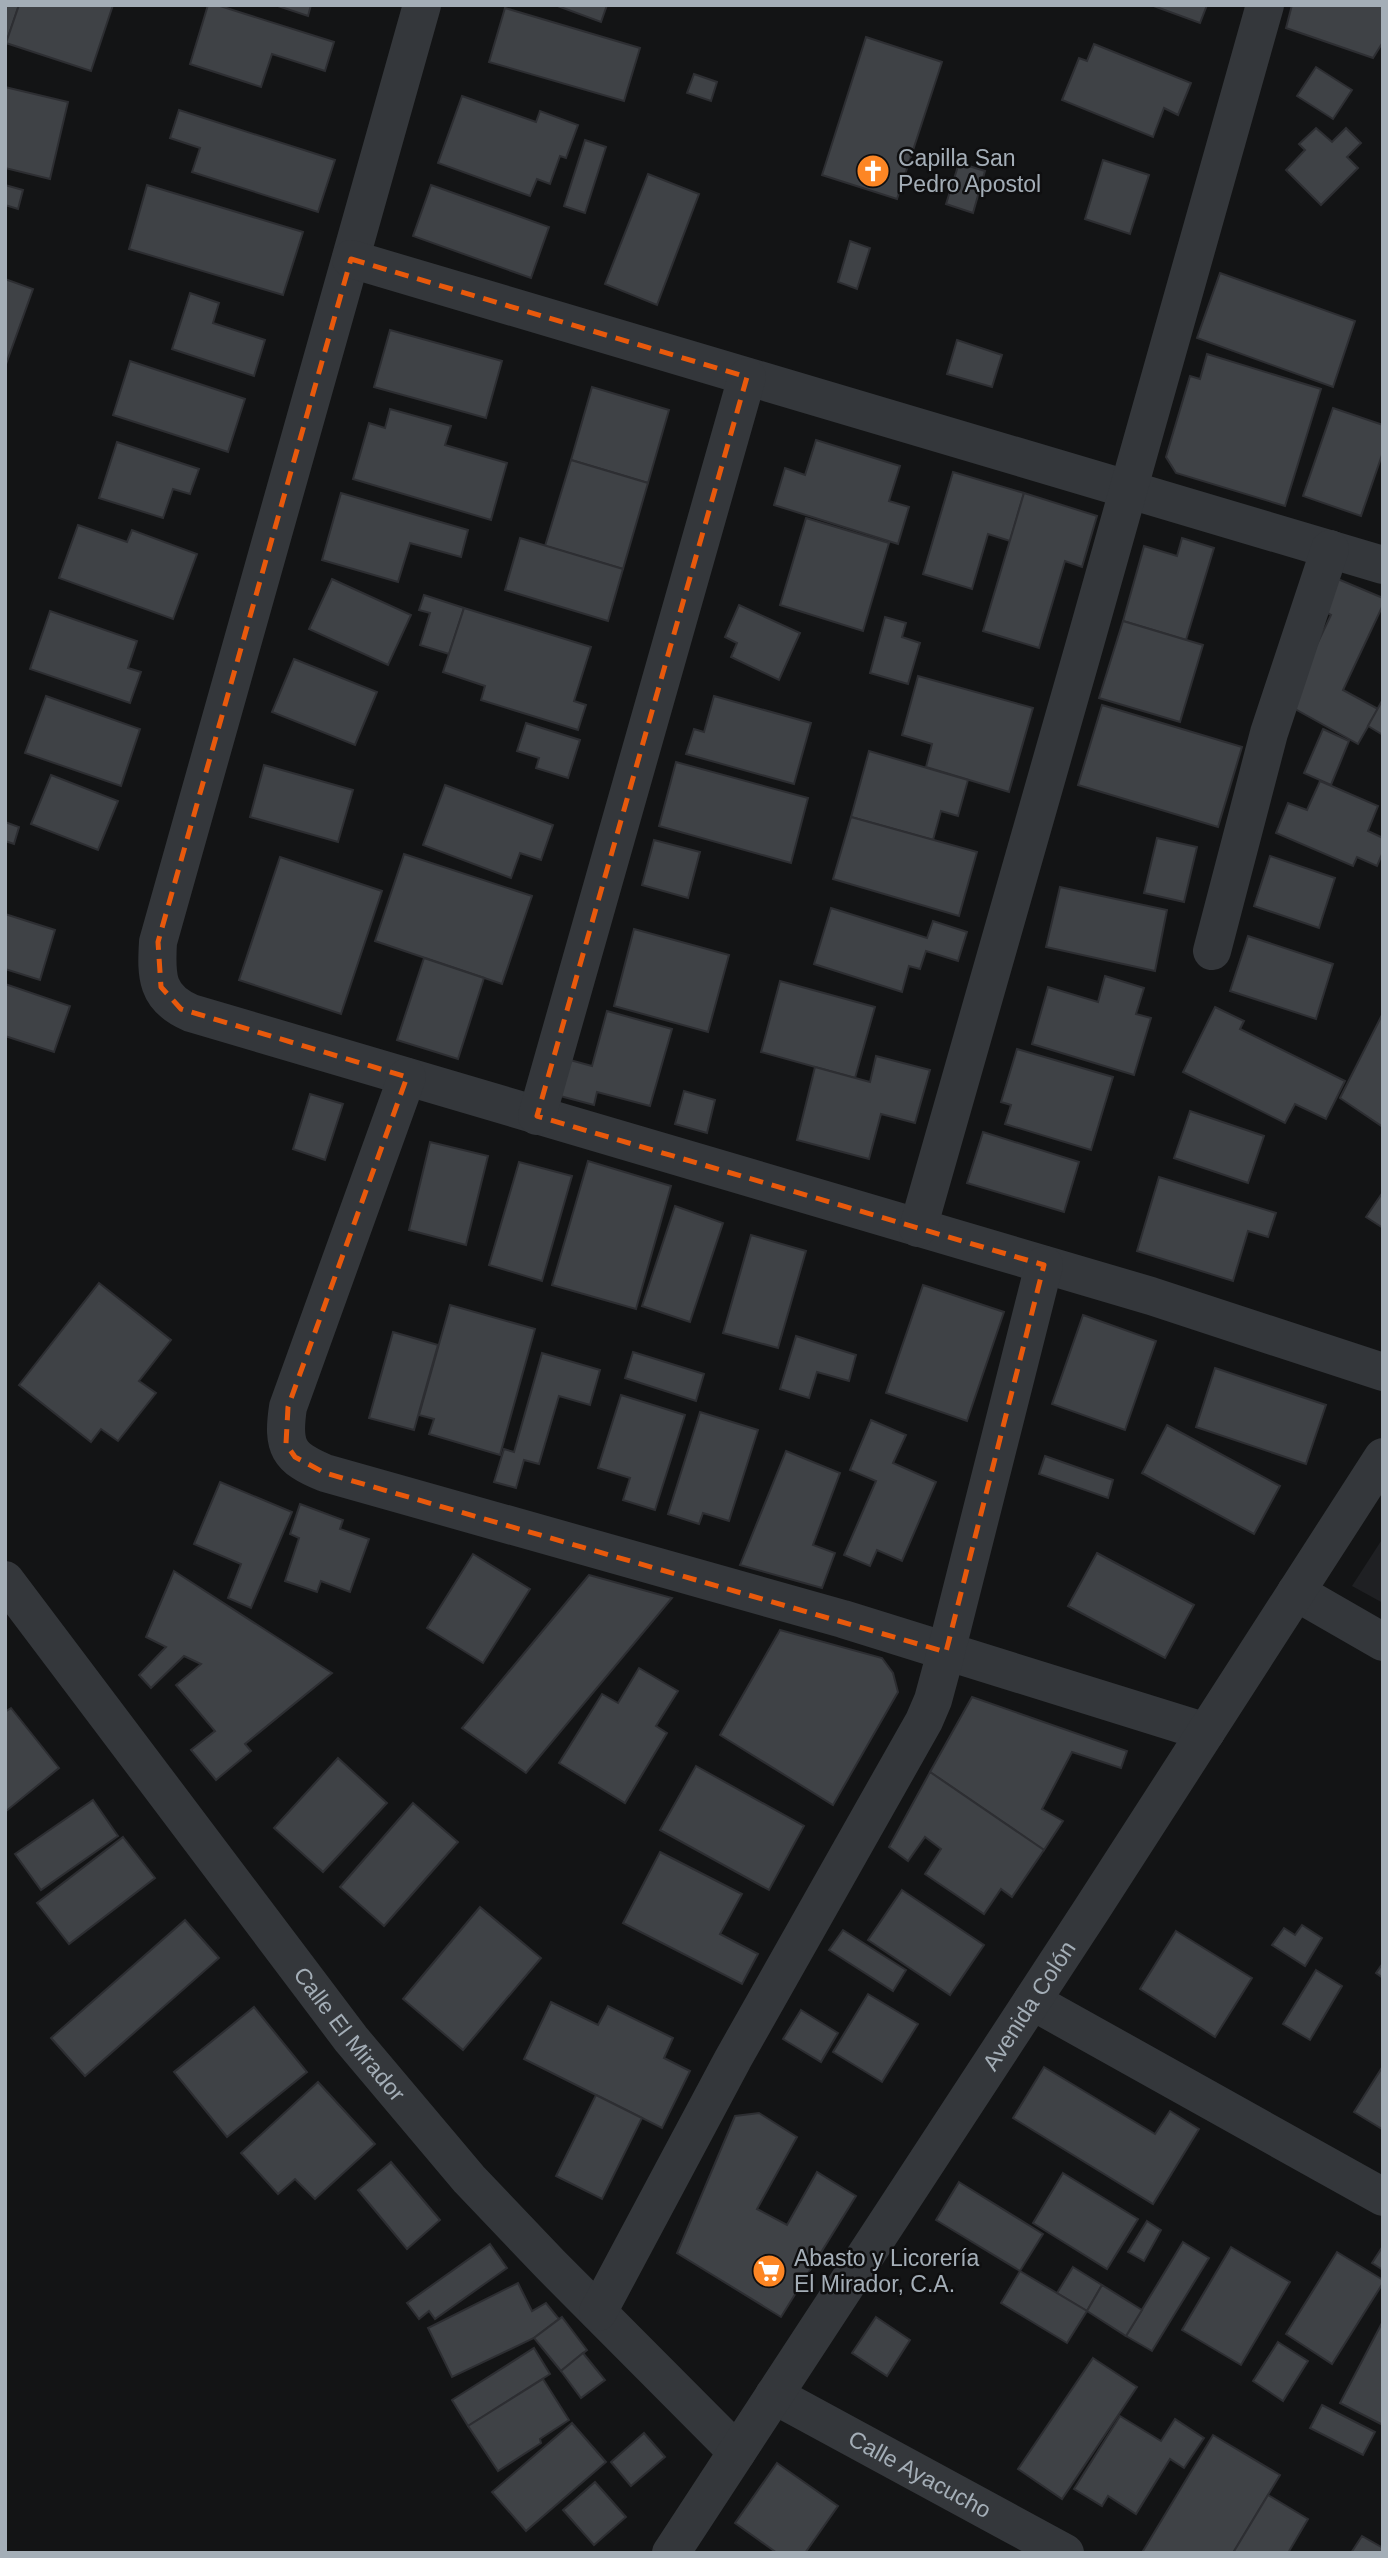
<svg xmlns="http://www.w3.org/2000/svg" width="1388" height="2558" viewBox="0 0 1388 2558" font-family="Arial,sans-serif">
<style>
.built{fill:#1f2023}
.building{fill:#3f4246;stroke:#2d2e32;stroke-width:2}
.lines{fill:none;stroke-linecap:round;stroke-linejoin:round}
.minor{stroke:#34373b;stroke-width:38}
.marked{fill:none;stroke:#e8590c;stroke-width:5;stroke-dasharray:14 9;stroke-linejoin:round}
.labels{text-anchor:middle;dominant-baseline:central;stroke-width:5;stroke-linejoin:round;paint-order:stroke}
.poi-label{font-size:23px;fill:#a4aeb7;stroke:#0f0f10;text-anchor:start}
.street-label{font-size:23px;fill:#a4aeb7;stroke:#0f0f10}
</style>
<rect width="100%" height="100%" fill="#131415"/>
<path class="built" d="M1383 1538V1603L1352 1586Z"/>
<g class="building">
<path d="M5 5H19L6 43 5 42Z"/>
<path d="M19 5H113L91 71 6 43Z"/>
<path d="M208 5H217L334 42 325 71 272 54 261 87 190 64Z"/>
<path d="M275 5H311L308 16Z"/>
<path d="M555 5H607L601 22Z"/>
<path d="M1151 5H1207L1200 23Z"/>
<path d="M1292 5H1383V42L1373 58 1286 28Z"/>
<path d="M505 8 640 48 624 101 489 62Z"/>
<path d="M866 37 942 62 897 199 822 175Z"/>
<path d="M1094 44 1191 83 1178 115 1164 108 1153 137 1062 100 1079 58 1087 61Z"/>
<path d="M1316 67 1352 90 1333 119 1297 96Z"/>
<path d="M694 74 717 82 711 101 687 93Z"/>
<path d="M5 87 68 102 50 179 5 168Z"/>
<path d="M462 96 536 122 540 111 578 125 566 158 560 156 550 184 537 179 530 196 438 163Z"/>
<path d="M179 110 335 160 318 212 192 172 200 148 170 138Z"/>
<path d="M1316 128 1332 142 1346 128 1361 143 1347 157 1358 168 1321 205 1286 170 1305 150 1299 144Z"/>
<path d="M585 140 606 147 585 213 564 206Z"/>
<path d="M1103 160 1149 175 1130 234 1085 219Z"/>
<path d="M959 163 985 171 973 213 946 204Z"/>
<path d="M648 174 699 194 657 305 605 284Z"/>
<path d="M5 185 23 190 18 209 5 205Z"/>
<path d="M147 185 303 232 283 295 129 249Z"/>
<path d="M431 185 549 227 531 278 413 236Z"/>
<path d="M850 241 870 248 857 289 838 282Z"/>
<path d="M1220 273 1355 321 1333 387 1197 338Z"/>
<path d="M5 279 33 289 5 367Z"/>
<path d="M190 293 219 303 213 323 265 340 254 376 172 349Z"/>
<path d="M390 330 502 361 486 418 374 387Z"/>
<path d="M957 340 1002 355 992 387 947 374Z"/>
<path d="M1207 354 1321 389 1285 506 1176 473 1166 457 1190 376 1200 379Z"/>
<path d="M130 361 245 399 228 452 113 415Z"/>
<path d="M592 387 669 410 648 483 571 460Z"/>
<path d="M1333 408 1383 425V452L1361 516 1303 496Z"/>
<path d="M390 409 451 426 445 445 507 463 491 520 353 479 369 423 385 428Z"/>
<path d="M816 440 900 466 889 501 909 507 898 544 774 505 785 468 805 475Z"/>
<path d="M117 442 199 469 190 494 173 489 163 518 99 498Z"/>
<path d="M571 460 648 483 623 569 545 546Z"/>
<path d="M953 472 1024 493 1010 541 988 534 972 589 923 574Z"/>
<path d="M341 493 468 530 461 557 410 543 398 582 322 560Z"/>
<path d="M1024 493 1097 516 1082 567 1065 561 1039 648 983 631Z"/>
<path d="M806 518 889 543 863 631 780 605Z"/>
<path d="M78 525 127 542 132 530 197 554 173 619 59 578Z"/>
<path d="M520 538 623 569 608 621 505 590Z"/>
<path d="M1182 538 1214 548 1186 640 1123 621 1144 546 1177 556Z"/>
<path d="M1333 577 1383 598V605L1343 690 1378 709 1358 744 1288 705 1331 615 1321 609Z"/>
<path d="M332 579 411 615 388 665 309 629Z"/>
<path d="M424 595 464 608 449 654 420 645 430 613 419 610Z"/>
<path d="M739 605 800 633 779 680 731 657 737 643 725 637Z"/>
<path d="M464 608 591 647 574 701 586 705 578 730 481 700 485 686 443 672Z"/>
<path d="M50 611 137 641 128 668 141 672 130 703 30 669Z"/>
<path d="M885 617 906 623 902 637 920 643 908 684 870 673Z"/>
<path d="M1123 621 1203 645 1180 722 1099 698Z"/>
<path d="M294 659 377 692 355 745 272 712Z"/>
<path d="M918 676 1033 708 1009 792 926 767 932 744 902 735Z"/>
<path d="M46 696 140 729 121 786 25 753Z"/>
<path d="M714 696 811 723 794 784 686 754 694 729 704 732Z"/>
<path d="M1383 699V735L1368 726Z"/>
<path d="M1102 705 1242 747 1218 827 1078 785Z"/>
<path d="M526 723 580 740 568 778 536 768 539 758 517 751Z"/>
<path d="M1323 729 1349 741 1331 785 1304 773Z"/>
<path d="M869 751 968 780 958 816 941 811 933 840 851 817Z"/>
<path d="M676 762 808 798 791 863 659 826Z"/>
<path d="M264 765 353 790 338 842 250 817Z"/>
<path d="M51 775 118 801 98 850 31 824Z"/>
<path d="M1320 781 1378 806 1368 831 1383 838V852L1377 866 1357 857 1353 866 1276 833 1288 803 1307 810Z"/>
<path d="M445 785 553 825 541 860 520 853 511 878 423 845Z"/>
<path d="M851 817 977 852 959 916 833 879Z"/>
<path d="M5 822 19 827 14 844 5 841Z"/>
<path d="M1157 838 1197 847 1184 902 1144 893Z"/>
<path d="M654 840 700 852 688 898 642 885Z"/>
<path d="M404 854 532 896 502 984 375 941Z"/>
<path d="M1270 856 1335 878 1319 928 1254 906Z"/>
<path d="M280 857 382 891 341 1014 239 980Z"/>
<path d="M1060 887 1167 910 1155 971 1046 947Z"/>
<path d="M831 908 927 938 933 921 967 932 958 961 926 951 920 969 909 966 902 992 814 964Z"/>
<path d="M5 914 55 930 40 980 5 969Z"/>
<path d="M634 929 729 955 708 1032 614 1006Z"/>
<path d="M1248 936 1333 964 1316 1019 1230 991Z"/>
<path d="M424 958 484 978 458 1059 397 1040Z"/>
<path d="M1105 976 1144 988 1136 1014 1151 1018 1134 1075 1032 1044 1048 987 1098 1002Z"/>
<path d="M780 981 875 1007 855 1078 761 1052Z"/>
<path d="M5 984 70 1006 54 1052 5 1036Z"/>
<path d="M1215 1007 1244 1021 1240 1029 1345 1081 1326 1119 1295 1104 1285 1123 1183 1072Z"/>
<path d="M607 1011 672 1029 650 1106 597 1092 594 1105 560 1096 570 1060 592 1066Z"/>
<path d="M1383 1013V1127L1340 1098Z"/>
<path d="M1017 1049 1113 1077 1091 1150 1005 1124 1011 1105 1001 1102Z"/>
<path d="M876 1056 930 1070 915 1123 881 1114 869 1159 797 1140 815 1067 870 1082Z"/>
<path d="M684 1091 715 1100 707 1133 675 1124Z"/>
<path d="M310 1094 343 1104 325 1160 293 1149Z"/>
<path d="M1190 1111 1264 1136 1248 1183 1174 1158Z"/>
<path d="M983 1132 1079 1162 1064 1212 967 1183Z"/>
<path d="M430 1142 488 1156 466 1245 409 1230Z"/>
<path d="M588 1161 671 1186 636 1309 552 1285Z"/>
<path d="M519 1162 572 1176 542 1281 489 1265Z"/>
<path d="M1159 1177 1276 1213 1268 1237 1248 1231 1233 1281 1137 1251Z"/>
<path d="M1383 1192V1228L1366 1217Z"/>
<path d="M675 1206 723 1223 690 1322 642 1306Z"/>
<path d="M751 1235 806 1251 778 1348 723 1333Z"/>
<path d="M99 1283 171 1340 139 1381 156 1393 118 1441 101 1429 91 1442 19 1385Z"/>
<path d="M923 1285 1004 1312 967 1421 886 1393Z"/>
<path d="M450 1305 535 1329 500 1455 429 1434 434 1419 419 1415Z"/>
<path d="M1083 1315 1156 1341 1125 1430 1052 1404Z"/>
<path d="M393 1332 438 1345 414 1430 369 1418Z"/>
<path d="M796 1336 856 1355 849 1381 817 1372 809 1398 780 1389Z"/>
<path d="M633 1352 704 1374 696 1401 625 1378Z"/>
<path d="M542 1353 600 1370 590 1405 559 1396 539 1464 524 1460 516 1488 494 1482 504 1449 514 1452Z"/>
<path d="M1215 1368 1326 1405 1306 1464 1196 1427Z"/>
<path d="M621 1395 685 1415 655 1510 623 1500 630 1478 598 1468Z"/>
<path d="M700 1412 758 1430 729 1521 703 1513 699 1524 668 1514Z"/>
<path d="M871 1420 906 1435 893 1463 936 1482 902 1561 877 1550 870 1566 844 1555 876 1481 850 1470Z"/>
<path d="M1167 1425 1280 1486 1254 1534 1142 1473Z"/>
<path d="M786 1451 840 1473 813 1545 835 1553 822 1588 740 1565Z"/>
<path d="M1045 1456 1113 1480 1108 1498 1039 1474Z"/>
<path d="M220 1482 292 1512 251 1608 228 1598 241 1564 194 1544Z"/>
<path d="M300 1504 343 1520 340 1529 369 1539 350 1592 321 1581 317 1592 285 1581 299 1538 290 1534Z"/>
<path d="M1097 1553 1194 1605 1165 1658 1068 1606Z"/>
<path d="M473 1554 530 1589 483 1663 427 1628Z"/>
<path d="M174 1571 332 1673 245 1744 251 1751 216 1780 191 1750 215 1731 176 1685 201 1664 184 1656 151 1688 139 1675 166 1647 146 1637Z"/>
<path d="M589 1575 672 1598 526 1773 462 1728Z"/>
<path d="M780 1630 882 1658 893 1673 898 1692 833 1805 720 1735Z"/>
<path d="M639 1668 678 1691 656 1726 667 1733 625 1803 559 1763 602 1694 618 1703Z"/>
<path d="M972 1697 1127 1751 1121 1768 1072 1752 1042 1809 1063 1821 1044 1850 930 1772Z"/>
<path d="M11 1708 59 1768 5 1812V1712Z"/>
<path d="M338 1758 387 1803 323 1872 274 1828Z"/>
<path d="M696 1766 804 1826 769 1890 660 1830Z"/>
<path d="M930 1772 1044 1850 1012 1897 1001 1889 984 1914 925 1874 941 1849 925 1837 908 1861 889 1847Z"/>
<path d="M93 1800 118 1836 41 1890 15 1854Z"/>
<path d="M413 1803 458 1842 384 1926 340 1887Z"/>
<path d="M123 1837 155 1878 69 1944 37 1903Z"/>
<path d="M660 1852 742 1894 720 1934 758 1954 742 1984 623 1923Z"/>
<path d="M902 1890 984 1945 950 1995 868 1940Z"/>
<path d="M480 1907 541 1958 463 2050 403 1999Z"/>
<path d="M185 1920 219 1958 85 2076 51 2038Z"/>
<path d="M1302 1925 1322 1938 1305 1966 1272 1945 1284 1928 1295 1935Z"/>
<path d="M843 1930 906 1970 893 1991 829 1950Z"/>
<path d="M1176 1931 1252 1978 1215 2037 1140 1989Z"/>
<path d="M1383 1963V1978L1376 1973Z"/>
<path d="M1316 1970 1342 1986 1310 2040 1283 2024Z"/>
<path d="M868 1994 918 2024 882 2082 833 2052Z"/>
<path d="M551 2002 598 2025 608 2006 673 2038 664 2058 690 2071 662 2128 524 2059Z"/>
<path d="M254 2007 307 2072 227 2137 174 2072Z"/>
<path d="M801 2010 838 2033 821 2062 783 2039Z"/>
<path d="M1383 2066V2128L1382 2129 1354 2112Z"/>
<path d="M1044 2067 1155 2134 1170 2111 1199 2129 1153 2204 1013 2118Z"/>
<path d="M318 2082 375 2144 315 2199 295 2179 278 2194 241 2153Z"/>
<path d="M596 2095 642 2118 602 2199 556 2176Z"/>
<path d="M759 2113 797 2137 757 2209 787 2225 817 2172 856 2196 781 2317 677 2253 735 2116Z"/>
<path d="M391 2162 440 2220 407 2249 358 2190Z"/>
<path d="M1063 2173 1138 2219 1107 2269 1033 2223Z"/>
<path d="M959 2182 1043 2234 1020 2271 936 2220Z"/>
<path d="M1147 2221 1161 2230 1144 2261 1128 2252Z"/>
<path d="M1183 2242 1209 2258 1152 2351 1126 2336Z"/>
<path d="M490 2244 507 2268 435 2319 429 2311 419 2319 407 2303Z"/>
<path d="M1383 2246V2270L1372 2263Z"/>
<path d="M1231 2247 1290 2282 1241 2365 1182 2330Z"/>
<path d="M1337 2252 1383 2280V2283L1332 2364 1286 2334Z"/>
<path d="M1073 2267 1102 2285 1087 2311 1057 2293Z"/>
<path d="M1020 2271 1087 2311 1067 2343 1001 2303Z"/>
<path d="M518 2283 532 2311 546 2303 559 2319 534 2338 452 2377 428 2328Z"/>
<path d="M1102 2285 1142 2310 1126 2336 1087 2311Z"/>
<path d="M562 2317 587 2350 561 2371 534 2338Z"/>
<path d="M876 2317 910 2340 887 2376 852 2353Z"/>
<path d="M1383 2321V2425L1340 2403Z"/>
<path d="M1278 2342 1308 2361 1283 2401 1253 2381Z"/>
<path d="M534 2348 550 2374 468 2426 452 2400Z"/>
<path d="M583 2353 605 2380 581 2398 561 2371Z"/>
<path d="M1093 2358 1137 2387 1062 2499 1018 2469Z"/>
<path d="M543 2379 569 2420 540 2439 541 2443 498 2471 468 2426Z"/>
<path d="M1322 2405 1375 2432 1363 2455 1310 2428Z"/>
<path d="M1120 2416 1161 2441 1175 2419 1204 2438 1184 2468 1170 2459 1136 2514 1108 2496 1102 2506 1074 2489Z"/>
<path d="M572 2423 606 2462 526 2531 492 2492Z"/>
<path d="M644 2433 665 2457 631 2486 611 2462Z"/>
<path d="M1213 2435 1280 2475 1233 2553H1146L1143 2551Z"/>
<path d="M777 2463 838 2506 805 2553H777L735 2523Z"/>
<path d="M595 2482 626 2517 594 2545 563 2510Z"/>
<path d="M1268 2495 1308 2519 1288 2553H1233Z"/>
<path d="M1362 2536 1383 2548V2553H1351Z"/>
</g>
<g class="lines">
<g class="minor">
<path d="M422 5 158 942C156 976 156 998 191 1013L1151 1296 1383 1372"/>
<path d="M351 259 1383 565"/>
<path d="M1212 951 1269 733 1330 549"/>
<path d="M407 1077 288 1407C282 1447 288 1458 325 1473L843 1619 1206 1732"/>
<path d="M537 1116 747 377"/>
<path d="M918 1228C1034 820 1152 414 1265 5"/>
<path id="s1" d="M5 1580 351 2039 469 2179 550 2264 737 2452"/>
<path d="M1296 1592 1383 1642"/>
<path d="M1032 2001 1383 2197"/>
<path d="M598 2312 733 2059 924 1721 933 1700 946 1652 1044 1265"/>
<path id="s2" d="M774 2395 1065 2553"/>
<path id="s3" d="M671 2553 1092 1909 1383 1457"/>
</g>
</g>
<path class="marked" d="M351 259 747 377 537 1116 1044 1265 946 1652 325 1473 295 1457 286 1444 288 1407 407 1077 181 1009 161 987 158 942Z"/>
<defs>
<symbol id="church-disc" viewBox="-11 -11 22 22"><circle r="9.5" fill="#fd8624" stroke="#0f0f10"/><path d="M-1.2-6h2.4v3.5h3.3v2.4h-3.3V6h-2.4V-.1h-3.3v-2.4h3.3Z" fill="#fff"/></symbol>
<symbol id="supermarket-disc" viewBox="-11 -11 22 22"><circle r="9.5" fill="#fd8624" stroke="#0f0f10"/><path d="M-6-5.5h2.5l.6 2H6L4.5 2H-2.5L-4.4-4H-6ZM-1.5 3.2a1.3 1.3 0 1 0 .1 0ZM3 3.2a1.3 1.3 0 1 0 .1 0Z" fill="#fff"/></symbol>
</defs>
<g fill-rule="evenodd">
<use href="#church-disc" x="854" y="152" width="38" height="38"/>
<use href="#supermarket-disc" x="750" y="2252" width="38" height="38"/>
</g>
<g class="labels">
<g class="poi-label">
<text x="898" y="158">Capilla San<tspan x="898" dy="26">Pedro Apostol</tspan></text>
<text x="794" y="2258">Abasto y Licorería<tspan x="794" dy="26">El Mirador, C.A.</tspan></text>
</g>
<g class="street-label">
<text stroke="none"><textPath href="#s3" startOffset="654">Avenida Colón</textPath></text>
<text stroke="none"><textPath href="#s1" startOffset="570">Calle El Mirador</textPath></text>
<text stroke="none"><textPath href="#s2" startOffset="166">Calle Ayacucho</textPath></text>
</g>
</g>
<rect width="1388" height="2558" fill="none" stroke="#a4aeb7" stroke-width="14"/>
</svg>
